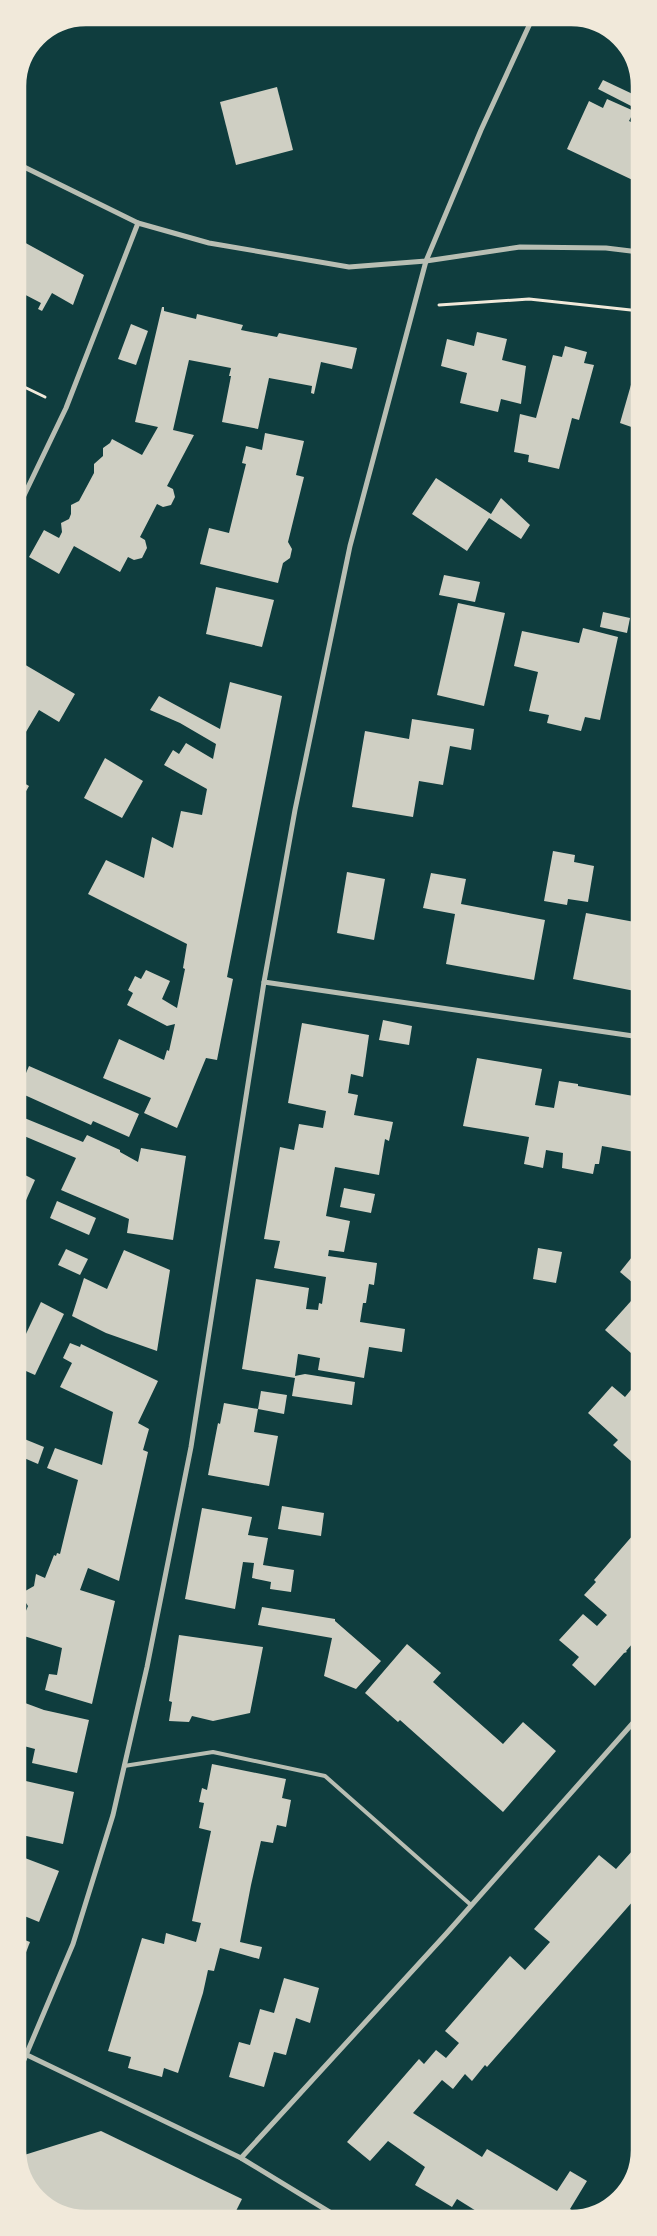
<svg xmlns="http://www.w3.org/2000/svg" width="657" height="2236" viewBox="0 0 657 2236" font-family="'Noto Serif',serif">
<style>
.building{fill:#cfcfc3}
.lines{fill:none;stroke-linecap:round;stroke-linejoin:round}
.path{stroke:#f1e9da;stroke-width:3}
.service{stroke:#b8beb3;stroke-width:4}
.minor{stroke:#b8beb3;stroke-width:5}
.rim{fill:none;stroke:#f1e9da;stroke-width:2.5}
</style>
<rect width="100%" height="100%" fill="#0f3d3e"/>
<g class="building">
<path d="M603 80 639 97 637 109 598 89Z"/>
<path d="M277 87 293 150 236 165 220 102Z"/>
<path d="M607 99 634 111 629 121 639 126V139L637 145 639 146V183L567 149 589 101 603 108Z"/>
<path d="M22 241 84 275 73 305 52 293 42 311 38 309 41 303 16 290V244L19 246Z"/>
<path d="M162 307H164V311L196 319 197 314 243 325 241 330 277 337 279 333 357 348 352 369 321 362 314 394 311 393 312 386 269 378 258 429 222 422 231 376H229L231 368 189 360 173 430 194 435 167 486 173 489 175 497 171 505 163 507 157 504 140 537 145 540 147 548 142 558 134 560 128 557 120 572 74 546 59 574 29 557 44 530 59 538 62 532 61 523 69 519 71 514V505L79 501 94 473V464L103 456V448L110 443 112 439 142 455 158 427 135 422Z"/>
<path d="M131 324 148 331 136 365 118 359Z"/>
<path d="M477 332 507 339 502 360 526 366 521 404 501 399 498 412 460 403 467 373 441 366 447 339 474 346Z"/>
<path d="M565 346 587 352 584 363 594 365 579 420 572 418 559 469 528 462 529 455 514 452 520 414 536 418 553 355 562 357Z"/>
<path d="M639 357H640V430L620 423Z"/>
<path d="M265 433 304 441 296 475 304 477 288 542 292 549 290 558 283 563 278 583 200 564 209 528 229 533 246 464 242 463 246 446 262 450Z"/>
<path d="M436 478 491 514 501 498 530 525 521 539 489 518 467 551 412 514Z"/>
<path d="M444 575 480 582 475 602 439 595Z"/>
<path d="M216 587 274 600 262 647 206 634Z"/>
<path d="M458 603 505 613 484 706 437 695Z"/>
<path d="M603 612 630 618 627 633 600 627Z"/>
<path d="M583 628 618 637 600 720 585 717 581 731 547 723 549 715 529 711 538 672 514 666 522 631 579 643Z"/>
<path d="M17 660 75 694 59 722 39 710 17 747Z"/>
<path d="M230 682 282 696 227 977 233 979 217 1060 206 1058 177 1128 144 1113 151 1098 103 1078 119 1039 164 1060 167 1050 169 1051 175 1024 167 1026 127 1005 133 993 128 990 135 976 141 979 146 970 170 981 162 999 177 1008 185 969 183 968 187 944 88 894 106 860 144 878 152 837 173 848 181 811 202 815 207 789 164 765 173 750 179 754 186 743 213 759 216 744 180 723 150 710 159 696 220 729Z"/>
<path d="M412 719 474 729 471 750 450 746 443 785 419 781 413 817 352 807 365 731 409 739Z"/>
<path d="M105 758 143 781 122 818 84 798Z"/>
<path d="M17 779 29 786 17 807Z"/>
<path d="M553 851 575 855 574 862 594 866 588 902 568 899 567 905 544 901Z"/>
<path d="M347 872 385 879 374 940 337 933Z"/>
<path d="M431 873 466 879 461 904 545 920 534 980 446 964 455 914 423 908Z"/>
<path d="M586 913 640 923V992L573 979Z"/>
<path d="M383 1020 412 1026 409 1045 379 1040Z"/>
<path d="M302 1023 369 1035 363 1077 351 1074 348 1093 358 1095 354 1115 393 1122 389 1141 385 1139 379 1175 335 1167 326 1216 350 1221 344 1252 329 1250 328 1256 377 1263 374 1285 369 1284 366 1303H363L360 1322 405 1329 402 1352 369 1347 364 1378 318 1370 320 1358 298 1354 295 1376 305 1374 355 1382 352 1405 292 1396 295 1378 242 1369 256 1279 309 1288 306 1309 318 1310 319 1303 322 1304 326 1277 274 1268 280 1241 264 1239 280 1147 294 1150 299 1124 323 1128 326 1111 288 1103Z"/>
<path d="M477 1058 542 1069 535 1105 554 1108 559 1081 578 1084V1086L639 1097 640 1153 602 1146 599 1164H595L593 1174 562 1168 563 1153 546 1150 543 1168 524 1164 529 1137 463 1126Z"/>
<path d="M29 1066 139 1114 129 1137 93 1121 91 1125 18 1092Z"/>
<path d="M17 1115 83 1142 87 1135 120 1150V1152L138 1162 141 1148 186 1156 173 1240 127 1233 129 1219 61 1190 76 1158 17 1133Z"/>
<path d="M17 1171 35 1180 23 1207 17 1204Z"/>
<path d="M344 1188 375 1194 371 1213 340 1207Z"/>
<path d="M57 1201 96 1218 89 1235 50 1218Z"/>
<path d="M538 1248 562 1252 556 1283 533 1279Z"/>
<path d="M66 1249 88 1259 80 1275 58 1265Z"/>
<path d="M124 1250 170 1270 157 1351 106 1333 72 1316 84 1278 107 1289Z"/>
<path d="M632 1257 640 1264V1289L620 1272Z"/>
<path d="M640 1291V1361L605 1330Z"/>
<path d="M41 1302 64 1314 35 1375 17 1367V1353Z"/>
<path d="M70 1343 80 1347 81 1344 158 1381 138 1423 149 1429 143 1450 148 1452 119 1581 88 1568 80 1590 115 1601 92 1704 45 1690 49 1674 57 1675 62 1648 24 1636 17 1655V1616L23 1618 28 1606 20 1594 34 1586 36 1574 45 1578 54 1555 56 1556 57 1553 60 1554 78 1480 47 1468 55 1448 102 1465 113 1412 60 1387 72 1363 63 1358Z"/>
<path d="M640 1379V1459L636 1455 631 1461 613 1445 618 1440 588 1413 612 1386 625 1397Z"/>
<path d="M261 1391 287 1395 284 1414 258 1409Z"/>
<path d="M224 1403 258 1409 254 1432 278 1436 269 1486 208 1475 218 1423 220 1424Z"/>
<path d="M17 1436 44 1447 38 1464 17 1455Z"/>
<path d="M282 1506 324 1513 321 1536 278 1529Z"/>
<path d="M202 1508 252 1517 248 1535 268 1538 263 1565 294 1570 291 1592 270 1589 271 1582 252 1578 254 1563 243 1562 235 1609 185 1599Z"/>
<path d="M640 1527V1635L626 1651 627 1652 624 1653 595 1686 572 1665 579 1657 559 1640 583 1614 597 1626 607 1615 584 1595 596 1582 594 1580Z"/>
<path d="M262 1607 335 1619V1621L381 1661 356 1689 324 1676 332 1638 258 1625Z"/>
<path d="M179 1635 263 1647 250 1713 213 1721 192 1716 189 1722 169 1721 172 1702 169 1701Z"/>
<path d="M407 1644 441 1673 433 1682 503 1744 523 1722 556 1751 503 1812 400 1720 398 1722 365 1693Z"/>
<path d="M17 1700 44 1710 89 1720 77 1773 32 1763 35 1749 20 1745 26 1724 17 1720Z"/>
<path d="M212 1764 286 1779 282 1798 291 1800 286 1827 277 1825 273 1843 261 1841 251 1885 240 1942 262 1947 259 1959 220 1948 214 1971 208 1970 203 1993 178 2073 164 2068 162 2077 128 2068 131 2057 108 2051 142 1938 164 1944 166 1933 196 1942 201 1923 192 1921 211 1831 199 1828 204 1803 199 1802 202 1788 207 1790Z"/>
<path d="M17 1779 74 1792 63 1844 17 1834 23 1801 17 1799Z"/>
<path d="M641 1841V1892L487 2067 485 2065 472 2081 465 2074 453 2089 442 2080 413 2113 482 2157 487 2149 557 2191 570 2171 587 2181 570 2209 585 2218 489 2219 457 2199 452 2207 415 2185 425 2167 388 2141 370 2161 347 2142 419 2059 424 2064 436 2050 446 2058 459 2043 445 2031 510 1956 525 1970 550 1942 534 1929 599 1855 616 1869Z"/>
<path d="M17 1855 59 1871 39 1922 17 1913Z"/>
<path d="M17 1937 30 1942 18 1973Z"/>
<path d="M284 1978 319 1988 310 2023 296 2018 286 2055 274 2052 264 2087 229 2077 239 2042 250 2045 260 2009 274 2013Z"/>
<path d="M101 2131 242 2199 232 2219 81 2220 40 2202 18 2164 21 2156Z"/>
</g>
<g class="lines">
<g class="path">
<path d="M439 305 529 299 640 311"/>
<path d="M16 383 45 397"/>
</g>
<path class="service" d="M124 1766 213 1752 325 1776 471 1905"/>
<g class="minor">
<path d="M16 163 138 223 209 243 349 267 426 261 520 247 606 248 639 252"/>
<path d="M17 510 66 408 138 223"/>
<path d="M264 982 640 1037"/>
<path d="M27 2055 241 2158 341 2219"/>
<path d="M18 2074 73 1944 113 1815 147 1667 191 1447 264 982 295 810 350 546 426 261 481 130 533 17"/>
<path d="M241 2158 446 1934 640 1715"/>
</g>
</g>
<path d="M0 0H657V2236H0ZM86 25H571A61 61 0 0 1 632 86V2150A61 61 0 0 1 571 2211H86A61 61 0 0 1 25 2150V86A61 61 0 0 1 86 25Z" fill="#f1e9da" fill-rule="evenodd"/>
<path class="rim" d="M86 25H571A61 61 0 0 1 632 86V2150A61 61 0 0 1 571 2211H86A61 61 0 0 1 25 2150V86A61 61 0 0 1 86 25Z"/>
</svg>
